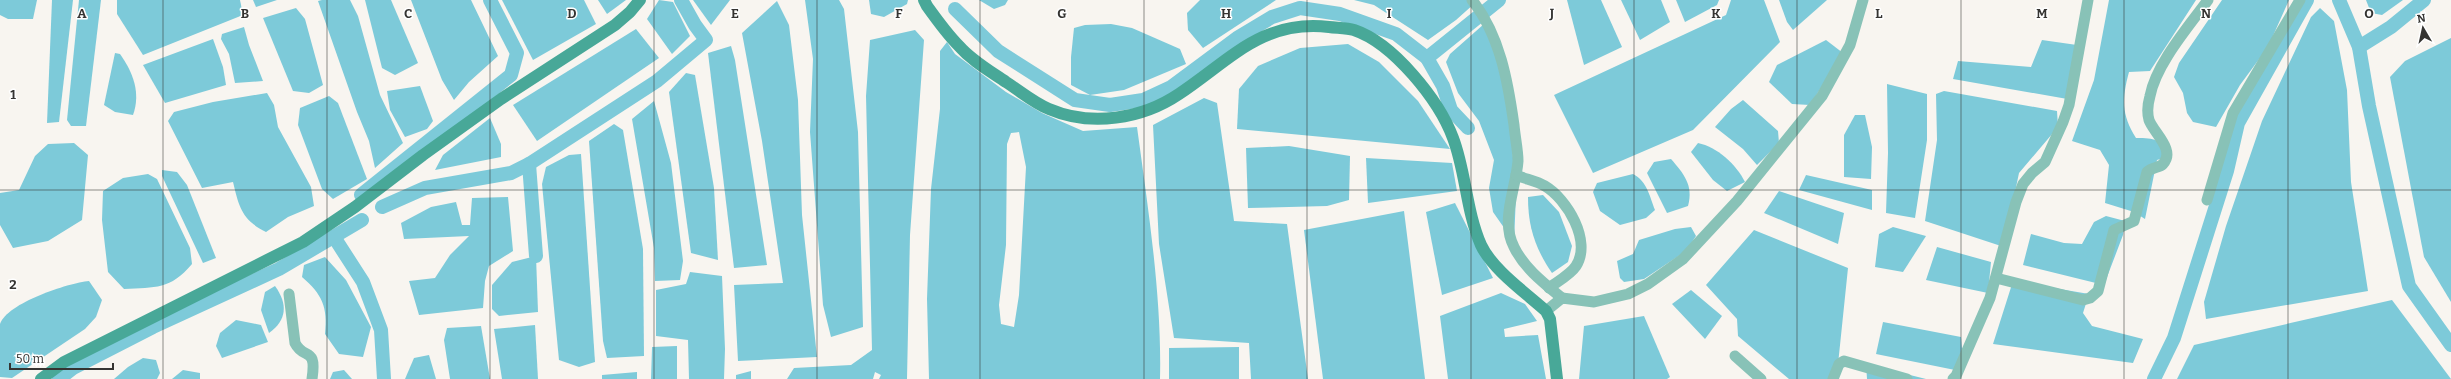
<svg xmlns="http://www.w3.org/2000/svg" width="2451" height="379" viewBox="0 0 2451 379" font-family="Bitter,serif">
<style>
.water{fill:#7dcad9;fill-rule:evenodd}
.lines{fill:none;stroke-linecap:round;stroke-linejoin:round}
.canal{stroke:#7dcad9;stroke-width:14}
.street{stroke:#88c2b7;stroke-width:11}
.secondary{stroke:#48a898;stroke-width:12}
.grid{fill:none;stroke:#353432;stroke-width:1;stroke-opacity:0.55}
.grid-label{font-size:13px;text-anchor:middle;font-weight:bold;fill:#353432;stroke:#fff;stroke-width:3;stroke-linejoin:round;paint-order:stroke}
</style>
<rect width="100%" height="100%" fill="#f8f5f0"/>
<g class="water">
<path d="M0 0H37L33 19H8L0 15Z"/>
<path d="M52 0H73L59 122 47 123Z"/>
<path d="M79 0H101L86 126H71L67 120Z"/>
<path d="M117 0H240L243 15 143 55 117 14Z"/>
<path d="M253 0H277L256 7Z"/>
<path d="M322 0H350L358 16 380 95 403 143 375 168 369 141 357 112 318 1Z"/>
<path d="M365 0H391L418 63 395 75 382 68Z"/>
<path d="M411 0H471L498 56 469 82 454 100 442 80Z"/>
<path d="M502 0H584L596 24 533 60Z"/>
<path d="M598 0H626L607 14Z"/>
<path d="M659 0 673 2 690 36 672 54 647 19Z"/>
<path d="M693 0H730L711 25Z"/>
<path d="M805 0H839L844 9 858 132 863 327 831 337 823 305 810 132 813 59Z"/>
<path d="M869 0H908L907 4 884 17 871 14Z"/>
<path d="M979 0H1008L1005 5 994 9Z"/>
<path d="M1200 0H1276L1203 48 1188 30 1187 13Z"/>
<path d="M1354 0H1473L1475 3 1456 20 1428 40 1374 5Z"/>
<path d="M1567 0H1601L1622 47 1584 65Z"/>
<path d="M1621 0H1661L1670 22 1640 40Z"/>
<path d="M1676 0H1719L1717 5 1685 22Z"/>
<path d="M1731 0H1764L1780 42 1693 130 1593 173 1554 95 1726 15Z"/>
<path d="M1779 0H1827L1793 30 1787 22Z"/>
<path d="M2109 0H2196L2150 71 2129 72C2122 98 2121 114 2136 138 2156 138 2159 139 2170 156L2157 160 2145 219 2134 212 2105 203 2109 165 2100 150 2072 141 2094 80Z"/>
<path d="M2222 0H2289L2268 47 2240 85 2216 127 2193 122 2187 113 2183 93 2174 77 2179 63Z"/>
<path d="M2366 0H2403L2382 15 2371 13Z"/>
<path d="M777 1 789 25 798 100 802 215 817 357 738 361 734 285 783 283 762 141 742 33Z"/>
<path d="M296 8 305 19 323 85 309 93 293 91 263 18Z"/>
<path d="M2320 8 2334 21 2347 90 2351 182 2368 291 2206 319 2204 302 2226 226 2262 121 2311 17Z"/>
<path d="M1111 24 1132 28 1180 49 1186 64 1124 90 1090 95 1071 85V57L1074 28 1085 25Z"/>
<path d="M1484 24 1505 57 1516 195 1514 242 1493 212 1489 188 1494 160 1479 121 1458 93 1446 62 1450 54Z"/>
<path d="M244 27 249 45 263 81 235 83 229 54 221 39 222 34Z"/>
<path d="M636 29 659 58 537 141 513 105Z"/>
<path d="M915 30 924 40 910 235 907 379H879L881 375 875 372 873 379H787L794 368 851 365 872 350 866 96 870 40Z"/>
<path d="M2451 38V302L2424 257 2390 77 2405 61Z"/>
<path d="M213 39 223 67 226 85 165 103 143 65Z"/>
<path d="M1826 40 1843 53 1810 105 1792 104 1769 82 1777 65Z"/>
<path d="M2042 40 2084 46 2073 100 1953 79 1958 61 2031 67Z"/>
<path d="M947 42 955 54 1006 92 1042 113 1083 131 1137 127C1148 208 1162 297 1160 379H929L927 299 931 189 940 109V51ZM1019 132 1026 167 1019 295 1014 327 1001 324 999 305 1006 245 1007 144 1011 133Z"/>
<path d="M1348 44 1379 62 1418 101 1450 149 1237 129 1239 89 1258 66 1300 48Z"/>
<path d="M731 46 735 60 767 265 734 268 708 53Z"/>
<path d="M115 53 120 54C133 72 141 93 133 115L115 112 104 105Z"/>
<path d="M686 73 695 75 714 188 718 260 691 253 669 92Z"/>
<path d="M1887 84 1927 94V140L1915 218 1886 213 1888 153Z"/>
<path d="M420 86 433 121 427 129 405 137 390 110 387 91Z"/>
<path d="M1944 91 2057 111 2058 127 2019 173 2006 235 2001 246 1925 221 1937 140 1936 94Z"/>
<path d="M267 93 274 105 278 127 311 187 314 206 288 217 266 232C242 220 239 207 233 182L202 188 168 121 174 112 213 102Z"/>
<path d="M329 96 338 103 367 179 333 199 322 189 298 125 300 108Z"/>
<path d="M1204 98 1217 103 1234 221 1287 224 1308 379H1251L1249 343 1174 338 1159 244 1153 125Z"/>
<path d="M1743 100 1778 131 1779 143 1757 165 1743 149 1715 127 1731 109Z"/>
<path d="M654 101 671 163 683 261 680 280 655 281 654 248 632 119Z"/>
<path d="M1855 115H1865L1872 147 1871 179 1844 177V135Z"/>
<path d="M490 118 501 144V157L435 170 443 155Z"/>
<path d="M614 124 623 130 643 249 644 356 607 358 603 341 589 141Z"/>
<path d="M74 143 88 155 82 220 48 241 13 248 0 225V193L19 190 35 156 48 144Z"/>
<path d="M1698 143C1717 147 1736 164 1745 182L1727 191 1713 180 1691 152Z"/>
<path d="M1289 146 1350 156 1349 200 1327 206 1248 208 1246 148Z"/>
<path d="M581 154 595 362 579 367 559 360 542 184 546 167 569 155Z"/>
<path d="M1366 158 1452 163 1457 191 1368 203Z"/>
<path d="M1671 159C1683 173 1694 185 1688 206L1667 213 1647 173 1654 162Z"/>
<path d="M162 170 177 172 187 185 216 258 203 263 162 176Z"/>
<path d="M148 174 157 179 190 248 192 264C170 290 156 287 124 289L108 272 102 220 103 191 123 178Z"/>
<path d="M1633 174C1647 181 1650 197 1655 210L1646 218 1620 225 1600 211 1593 192 1597 183Z"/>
<path d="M1806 175 1872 190V210L1799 190Z"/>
<path d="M1779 191 1844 213 1838 244 1764 213Z"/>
<path d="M1543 195 1559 212 1572 246 1568 262 1552 273C1535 248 1528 227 1528 197Z"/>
<path d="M508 197 513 251 489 266 485 281 483 308 419 315 409 281 435 278 450 255 469 236 404 239 401 223 431 207 456 202 462 225H470L472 198Z"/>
<path d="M1455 203 1493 278 1442 295 1426 212Z"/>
<path d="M1404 211 1425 379H1323L1304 230Z"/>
<path d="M2106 216 2125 221 2123 235 2104 285 2023 265 2031 234 2064 243 2082 244 2094 222Z"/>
<path d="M1691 227 1696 236 1686 251 1644 279 1624 282 1620 278 1617 261 1633 254 1639 240 1675 229Z"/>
<path d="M1893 227 1926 236 1903 272 1875 267 1879 234Z"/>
<path d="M1754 230 1848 268 1837 374 1834 379H1789L1738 336 1737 319 1706 285Z"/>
<path d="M1937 247 1991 262 1988 293 1926 280Z"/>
<path d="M536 256 538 312 499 316 492 309V285L512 262Z"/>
<path d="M325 257 346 280 371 327 363 357 339 354 325 334C328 307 322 294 302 277L304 265Z"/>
<path d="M690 272 722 276 725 349 724 379H689L688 340 656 336V290L686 284Z"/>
<path d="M89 281 102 300 96 317 85 329 12 378 0 377C0 363 0 337 0 324 7 303 68 283 89 281Z"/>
<path d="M2013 281 2089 294 2083 313 2092 326 2143 339 2133 363 1993 344Z"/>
<path d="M275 286C288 304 287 320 269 333L261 310 265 292Z"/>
<path d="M1691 290 1722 316 1705 339 1672 304Z"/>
<path d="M1501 293 1525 304 1537 321 1504 329 1505 337 1538 335 1546 379H1448L1440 316Z"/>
<path d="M2392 300 2451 379H2177L2194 345Z"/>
<path d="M1644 316 1670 377 1667 379H1579L1584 326Z"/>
<path d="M236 320 261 325 268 342 222 358 216 346 220 333Z"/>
<path d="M1883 322 1961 337 1962 349 1955 370 1876 354Z"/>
<path d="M535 325 538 379H502L494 329Z"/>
<path d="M481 326 490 379H450L444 340 447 328Z"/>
<path d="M677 346V379H651L652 347Z"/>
<path d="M1239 347V379H1169V348Z"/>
<path d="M429 355 436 379H405L414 358Z"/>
<path d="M143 358 156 360 160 373 157 379H114L128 367Z"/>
<path d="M1866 364 1926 379H1867Z"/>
<path d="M183 370 200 373V379H172Z"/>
<path d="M344 370 352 379H330L333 372Z"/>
<path d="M751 371V379H736V375Z"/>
<path d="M637 372V379H602V375Z"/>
</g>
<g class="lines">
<g class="canal">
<path d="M2339 0 2359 47 2369 106 2409 286 2451 345"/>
<path d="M955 9 998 51 1075 100 1110 105 1143 100 1171 87 1237 38 1272 17 1300 8 1340 14 1396 34 1427 58 1443 86 1451 110 1468 128"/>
<path d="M2359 47 2391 27 2424 0"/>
<path d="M1427 58 1499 0"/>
<path d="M529 164 536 256"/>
<path d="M361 195 511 75 517 53 490 0"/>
<path d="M382 207 425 188 511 173 529 164 657 81 706 40 695 25 681 0"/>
<path d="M334 237 363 282 381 330 384 379"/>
<path d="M59 379 73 368 153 327 279 269 362 220"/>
<path d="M2154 379 2174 338 2227 171 2238 123 2307 0"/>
</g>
<g class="street">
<path d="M1472 0C1500 35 1508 82 1514 125 1515 137 1518 150 1518 161 1516 189 1500 220 1514 247 1524 268 1545 284 1562 298"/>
<path d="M1516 175C1525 179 1537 181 1545 186 1567 199 1592 241 1576 266 1571 274 1557 282 1549 288"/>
<path d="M2207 200 2233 113 2300 0"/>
<path d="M1996 278 2083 300 2090 298 2098 291 2114 230 2134 221 2147 172C2152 167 2159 168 2163 164 2176 150 2153 132 2149 120 2147 113 2148 103 2150 96 2156 64 2189 26 2208 0"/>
<path d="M289 294 295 343C304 361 317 345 312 379"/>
<path d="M1546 311 1562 298 1594 302 1628 294 1648 284 1683 259 1737 201 1822 96 1850 45 1863 0"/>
<path d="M1735 356 1761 379"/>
<path d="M1833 379 1839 364 1844 361 1907 379"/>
<path d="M1953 379 1956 376 1990 298 2016 202 2023 184 2032 173 2045 162 2063 122 2069 105 2088 0"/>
</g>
<g class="secondary">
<path d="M924 0 927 6C937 20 947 34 959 46 972 61 990 71 1006 82 1020 91 1034 103 1049 109 1091 127 1142 119 1179 94 1229 61 1262 19 1329 27 1337 28 1347 28 1354 30 1393 43 1439 100 1453 138 1466 172 1466 211 1481 245 1492 269 1526 293 1546 311L1550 319 1557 379"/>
<path d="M41 379 64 362 303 242 355 207 423 155 501 99 615 25 630 12 640 0"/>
</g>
</g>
<path class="grid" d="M163 0V379M327 0V379M490 0V379M654 0V379M817 0V379M980 0V379M1144 0V379M1307 0V379M1471 0V379M1634 0V379M1797 0V379M1961 0V379M2124 0V379M2288 0V379M0 190H2451"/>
<g class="grid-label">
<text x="82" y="18">A</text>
<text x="245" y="18">B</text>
<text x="408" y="18">C</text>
<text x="572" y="18">D</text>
<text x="735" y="18">E</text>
<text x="899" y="18">F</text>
<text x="1062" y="18">G</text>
<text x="1226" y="18">H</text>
<text x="1389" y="18">I</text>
<text x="1552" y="18">J</text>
<text x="1716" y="18">K</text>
<text x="1879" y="18">L</text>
<text x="2042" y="18">M</text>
<text x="2206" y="18">N</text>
<text x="2369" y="18">O</text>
<text x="13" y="99">1</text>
<text x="13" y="289">2</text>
</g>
<g transform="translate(2423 28) rotate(351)" stroke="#ffffff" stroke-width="3" paint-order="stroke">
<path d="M0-3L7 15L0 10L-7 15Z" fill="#353432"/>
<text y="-6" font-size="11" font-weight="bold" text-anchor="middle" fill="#353432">N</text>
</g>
<path d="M10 363v6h103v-6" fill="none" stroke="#353432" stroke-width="2"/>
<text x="16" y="363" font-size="12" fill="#353432" stroke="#ffffff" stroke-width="3" paint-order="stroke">50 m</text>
</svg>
